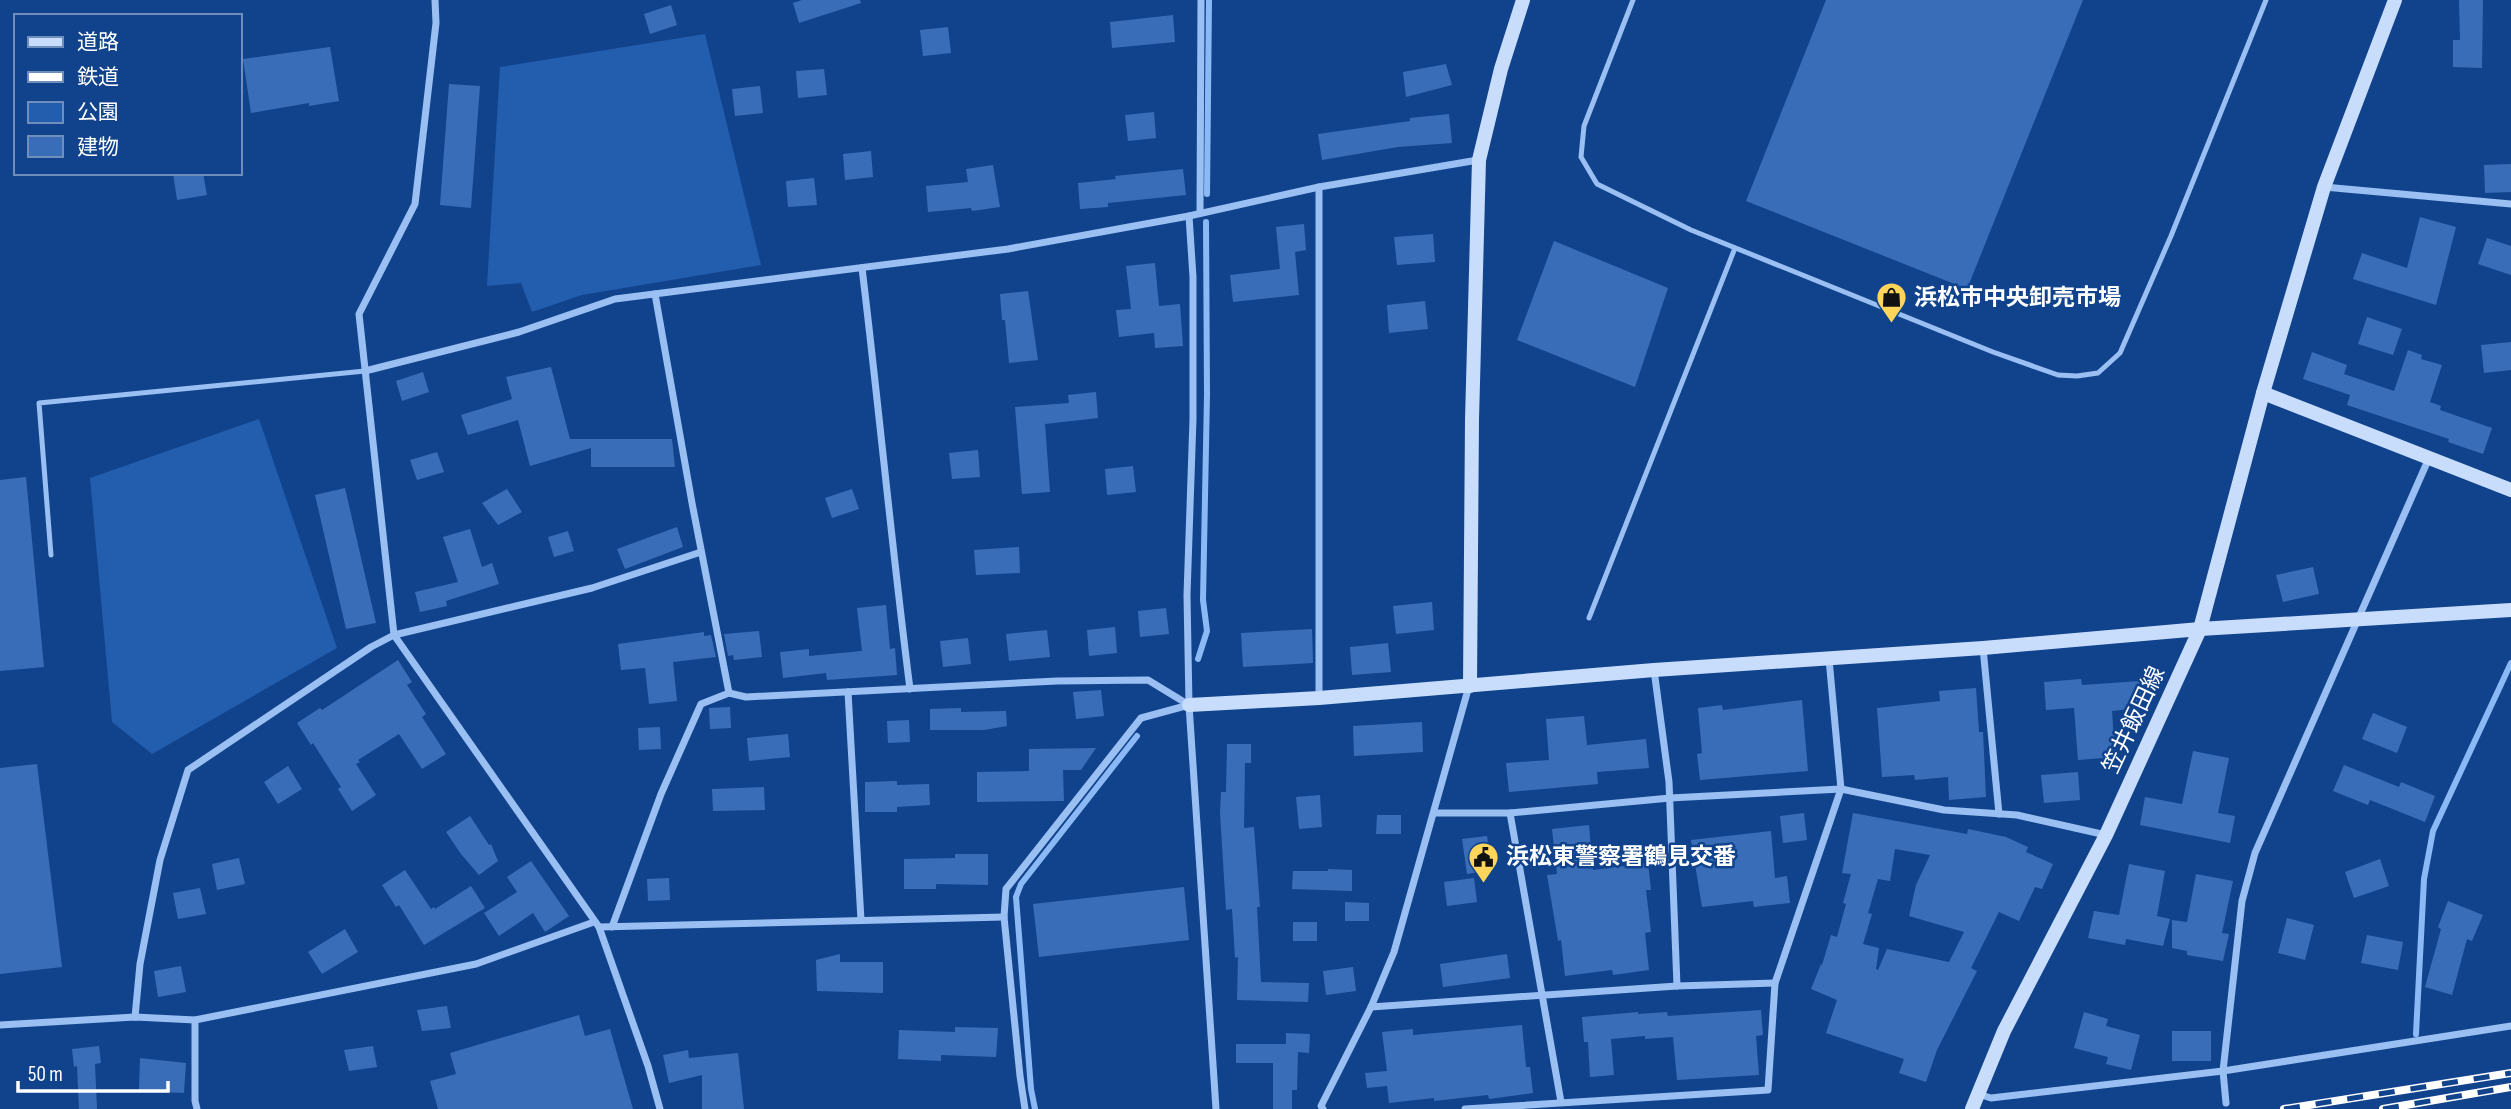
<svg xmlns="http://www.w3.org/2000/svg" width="2511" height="1109" viewBox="0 0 2511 1109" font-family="'Sofia Sans Condensed','Noto Sans JP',sans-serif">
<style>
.green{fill:#235dad}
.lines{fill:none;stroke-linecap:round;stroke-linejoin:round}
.stream{stroke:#8bb9f5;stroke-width:6}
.building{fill:#3a6db7;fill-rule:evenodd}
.lane{stroke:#9abff2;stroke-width:5}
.street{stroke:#9abff2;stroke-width:7}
.secondary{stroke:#c8ddfc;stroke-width:14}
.rail-casing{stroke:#fff;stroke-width:8}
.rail{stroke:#11438d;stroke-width:5;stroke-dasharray:16;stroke-linecap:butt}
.labels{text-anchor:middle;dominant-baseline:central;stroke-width:5;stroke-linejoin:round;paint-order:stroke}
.poi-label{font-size:23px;font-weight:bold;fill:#fff;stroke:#11438d;text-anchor:start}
.street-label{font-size:23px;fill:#fff;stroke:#11438d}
</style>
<rect width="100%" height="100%" fill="#11438d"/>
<g class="green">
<path d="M705 34 761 265 582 295 532 312 521 283 487 286 500 67Z"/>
<path d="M259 419 337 648 152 754 112 722 90 478Z"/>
</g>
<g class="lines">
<g class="stream">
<path d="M1207 194 1209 0"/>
<path d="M1198 659 1207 631 1203 600 1207 395 1206 222"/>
<path d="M2416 1034 2424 879 2433 831 2511 663"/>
<path d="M1035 1109 1031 1089 1016 897 1021 884 1137 736"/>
</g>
</g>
<g class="building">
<path d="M802 0H860L861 3 799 23 793 3Z"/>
<path d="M1826 0H2083L1967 289 1746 201Z"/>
<path d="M2459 0H2483L2482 68 2453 67V40H2460Z"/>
<path d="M671 5 677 25 650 34 644 14Z"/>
<path d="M1173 15 1175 42 1112 48 1110 22Z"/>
<path d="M948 27 951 53 923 56 920 30Z"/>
<path d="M330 47 339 101 309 106V103L251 113 243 59Z"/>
<path d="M1446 64 1452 85 1406 97 1403 72Z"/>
<path d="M824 69 827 95 798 98 796 71Z"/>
<path d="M449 84 480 86 471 208 440 205Z"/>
<path d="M760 86 763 113 735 116 732 89Z"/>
<path d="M1154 112 1156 138 1128 141 1125 115Z"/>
<path d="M1449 114 1452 143 1398 147 1322 160 1318 134 1410 121V118Z"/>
<path d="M871 151 873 177 845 180 843 154Z"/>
<path d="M2511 164V192L2485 193 2484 165Z"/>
<path d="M993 165 1000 207 972 211 971 208 928 212 926 186 968 182 966 169Z"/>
<path d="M1183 169 1186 195 1108 203V207L1080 209 1078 183 1116 179 1115 176Z"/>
<path d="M173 173H203L207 195 177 200Z"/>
<path d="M814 178 817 205 788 207 786 181Z"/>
<path d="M2420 217 2456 227 2436 305 2353 279 2362 253 2407 268Z"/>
<path d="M1304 224 1306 250 1295 252 1299 295 1233 302 1230 275 1280 269 1276 227Z"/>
<path d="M1433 234 1435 262 1397 265 1394 237Z"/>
<path d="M2487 238 2511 246V275L2478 264Z"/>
<path d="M1554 241 1668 288 1635 387 1517 340Z"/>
<path d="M1155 263 1159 306 1180 304 1183 346 1155 348 1154 333 1119 337 1116 310 1131 309 1126 266Z"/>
<path d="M1028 291 1038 360 1009 363 1005 320H1002L1000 294Z"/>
<path d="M1425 301 1428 329 1389 333 1387 305Z"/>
<path d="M2367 317 2402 329 2393 355 2358 344Z"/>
<path d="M2511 342V370L2484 373 2481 345Z"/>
<path d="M2408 350 2422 355 2421 359 2442 365 2430 402 2441 406 2440 410 2492 428 2483 454 2448 442 2449 439 2347 405 2350 395 2303 379 2312 352 2347 365 2344 374 2394 391Z"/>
<path d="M551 367 570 439H672L675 467H591V448L530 466 518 420 468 435 461 415 512 399 506 377Z"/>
<path d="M423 372 429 392 402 401 396 381Z"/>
<path d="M1096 392 1098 418 1045 424 1050 492 1022 494 1015 407 1069 403 1068 395Z"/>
<path d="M978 450 980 477 952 479 949 453Z"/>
<path d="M437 452 444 472 417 480 410 460Z"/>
<path d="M1133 466 1136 492 1107 495 1105 469Z"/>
<path d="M26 477 44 667 0 671V480Z"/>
<path d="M345 488 376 623 346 629 315 495Z"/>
<path d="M507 489 522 512 498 525 482 503Z"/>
<path d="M852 489 859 509 832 518 825 498Z"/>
<path d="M677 527 683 547 625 569 617 549Z"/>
<path d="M470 529 482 567 492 563 499 584 446 601 447 606 420 612 415 592 458 582 443 537Z"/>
<path d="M568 531 574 551 554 557 548 537Z"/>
<path d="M1019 547 1020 573 976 575 974 550Z"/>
<path d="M2313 567 2319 594 2283 602 2276 575Z"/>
<path d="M1432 602 1434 630 1396 634 1393 606Z"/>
<path d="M886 605 890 649 895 648 897 675 827 680 826 673 783 678 780 652 809 649V656L862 651 857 608Z"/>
<path d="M1166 608 1169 634 1140 637 1138 611Z"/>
<path d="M1115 627 1117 653 1089 656 1087 630Z"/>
<path d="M1312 629 1313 663 1243 667 1241 633Z"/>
<path d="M1047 630 1050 657 1009 661 1006 634Z"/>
<path d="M759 631 762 657 734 660 733 655 728 656 724 634Z"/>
<path d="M704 632V636L711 635 716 657 673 662 677 701 649 704 645 668 621 670 618 644Z"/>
<path d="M968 638 971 664 943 667 940 641Z"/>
<path d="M1388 643 1391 672 1352 675 1350 647Z"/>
<path d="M398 660 412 682 407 685 426 714 422 717 446 754 422 769 399 734 358 760 360 762 356 764 376 795 352 811 338 789 341 787 313 743 311 745 297 723 320 708 322 710Z"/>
<path d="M2081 679 2082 685 2140 681 2142 708 2112 711 2115 757 2078 760 2074 708 2046 710 2044 682Z"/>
<path d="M1976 688 1979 732H1983L1986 797 1949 800 1948 777 1915 780 1914 775 1882 777 1877 708 1940 701 1939 691Z"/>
<path d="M1101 690 1104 716 1076 719 1073 692Z"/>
<path d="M1802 700 1808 771 1700 780 1697 754 1702 753 1698 708 1722 705 1723 710Z"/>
<path d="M730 707 731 728 710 729 709 708Z"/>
<path d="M961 708V712L1006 711 1007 726 984 730H930V709Z"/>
<path d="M2373 713 2407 727 2397 753 2362 739Z"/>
<path d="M1584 716 1587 745 1646 739 1649 768 1597 772 1598 784 1509 792 1506 763 1549 760 1546 719Z"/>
<path d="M909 720 910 742 888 743 887 721Z"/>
<path d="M1422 722 1423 752 1354 756 1353 726Z"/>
<path d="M660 727 661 749 639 750 638 728Z"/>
<path d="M788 734 790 757 749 761 747 738Z"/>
<path d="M1227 744H1251V763H1245L1244 828 1254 827 1260 907H1257L1261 982 1309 983 1308 1002 1237 1000 1238 957 1235 958 1232 909 1226 910 1220 813 1221 792H1226Z"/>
<path d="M1096 748 1081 770H1063L1064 801 977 802V772L1029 771V749Z"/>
<path d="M2193 751 2229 758 2218 813 2235 816 2230 843 2140 825 2145 797 2182 804Z"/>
<path d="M37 764 62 967 0 974V768Z"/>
<path d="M2344 765 2399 787 2401 782 2435 796 2425 822 2370 800 2368 805 2333 791Z"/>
<path d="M288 766 302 789 278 804 264 782Z"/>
<path d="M2078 772 2080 800 2044 803 2041 775Z"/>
<path d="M897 781V785L929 784 930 805 897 807V812H865V782Z"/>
<path d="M764 787 765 810 713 811 712 789Z"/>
<path d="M1320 795 1322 827 1299 829 1296 797Z"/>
<path d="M1804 813 1807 840 1783 843 1780 816Z"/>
<path d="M1853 813 1967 834 1968 829 2006 837 2028 847 2026 852 2053 864 2042 889 2035 887 2019 921 1999 912 1971 968 1977 971 1937 1050 1926 1082 1899 1073 1904 1059 1826 1033 1837 1000 1811 989 1821 964 1822 965 1831 935 1837 937 1846 904 1843 903 1851 874 1842 873ZM1895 849 1930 855 1916 885 1909 916 1964 932 1949 962 1887 949 1878 970 1876 969 1879 948 1863 944 1872 914 1868 913 1878 879 1890 881Z"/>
<path d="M1377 815H1401V834H1376Z"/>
<path d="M470 816 489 845 491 844 498 861 479 875 461 854 446 832Z"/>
<path d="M1589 825 1593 870 1648 863 1651 890H1646L1651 932 1645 933 1649 970 1613 975 1612 970 1565 976 1561 940 1558 941 1547 875 1557 874 1552 829Z"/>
<path d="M1771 831 1775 878 1787 876 1790 903 1754 907 1753 901 1702 907 1691 840Z"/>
<path d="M1487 836 1492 870 1467 874 1462 839Z"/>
<path d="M955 854H988V885L936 884V889H904V859L955 858Z"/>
<path d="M239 858 245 884 217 890 212 864Z"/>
<path d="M2380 859 2389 886 2354 898 2345 872Z"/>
<path d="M531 861 569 916 545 932 533 913 499 936 484 913 517 892 507 877Z"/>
<path d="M2129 864 2165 871 2157 916 2170 919 2163 946 2126 939 2125 945 2088 938 2094 911 2119 915Z"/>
<path d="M1328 869 1352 870V891L1292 889 1293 871H1328Z"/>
<path d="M405 870 431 909 434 907 435 909 471 886 485 908 424 945 399 905 396 907 382 885Z"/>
<path d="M2196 874 2233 881 2222 933 2229 934 2223 961 2187 955V951L2172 948V920L2187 922Z"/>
<path d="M669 878 670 900 648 901 647 879Z"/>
<path d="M1474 878 1477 902 1447 906 1444 882Z"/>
<path d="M1184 887 1189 940 1039 957 1033 904Z"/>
<path d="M200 888 206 914 178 919 173 893Z"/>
<path d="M2448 901 2483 915 2472 941 2467 939 2452 995 2425 987 2441 929 2438 927Z"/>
<path d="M1345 902 1369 903V921H1345Z"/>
<path d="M2287 918 2314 925 2305 960 2278 953Z"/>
<rect x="1293" y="922" width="24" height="19"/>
<path d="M345 929 358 952 322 974 308 952Z"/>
<path d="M2367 935 2403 942 2398 970 2361 963Z"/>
<path d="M840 954V962H883V993L817 991 816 960Z"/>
<path d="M1507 954 1510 978 1443 987 1440 964Z"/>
<path d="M181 966 186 992 158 997 154 971Z"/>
<path d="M1353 967 1356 991 1326 995 1323 971Z"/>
<path d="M447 1006 451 1028 422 1031 417 1010Z"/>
<path d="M1761 1010 1763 1035 1756 1036 1759 1075 1677 1080 1673 1037 1645 1039V1036L1611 1039 1614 1075 1590 1077 1588 1042H1584L1582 1017 1638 1012V1014L1667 1012 1668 1016Z"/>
<path d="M2084 1012 2108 1019 2106 1026 2140 1035 2131 1070 2106 1064 2108 1057 2074 1048Z"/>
<path d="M579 1015 585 1036 610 1029 633 1109H438L430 1081 456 1074 450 1053Z"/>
<path d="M1522 1025 1526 1067H1530L1533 1093 1489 1099 1488 1095 1434 1101V1098L1389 1103 1387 1086 1367 1088 1365 1073 1387 1071 1382 1032 1413 1029V1035Z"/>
<path d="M955 1027 998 1028 996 1057 941 1055V1061L898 1059 899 1030 955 1032Z"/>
<rect x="2172" y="1031" width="39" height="30"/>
<path d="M1286 1033 1310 1034 1309 1053 1298 1052 1297 1090H1292V1109H1273V1063H1236V1044H1286Z"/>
<path d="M99 1046 101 1063 95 1064 97 1109H79L77 1066 74 1067 72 1049Z"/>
<path d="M373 1046 377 1067 349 1071 344 1050Z"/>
<path d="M688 1050 689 1058 738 1053 744 1109H702V1075L669 1083 663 1055Z"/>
<path d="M140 1058 186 1063 184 1093 139 1091Z"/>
</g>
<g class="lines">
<g class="lane">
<path d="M1633 0 1584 126 1581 157 1597 184 1691 230 1993 352 2058 375 2077 376 2098 373 2120 353 2171 236 2266 0"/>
<path d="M51 555 39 403 365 371"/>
<path d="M1589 618 1735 248"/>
</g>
<g class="street">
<path d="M435 0 436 23 415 204 359 314 394 635 599 927 648 1066 660 1109"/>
<path d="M2324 187 2511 204"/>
<path d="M1200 213 1201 0"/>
<path d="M1189 216 1193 277V419L1187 595 1189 705 1216 1109"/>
<path d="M862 268C879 408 892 549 910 689"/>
<path d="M655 294 692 503 729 693"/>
<path d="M365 371 519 332 615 299 1008 249 1189 216 1319 187 1478 160"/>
<path d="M2429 458 2255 853 2242 901 2223 1071 2511 1026"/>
<path d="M1983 648 1999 814"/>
<path d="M1654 670 1669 782 1677 986"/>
<path d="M848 692 861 920"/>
<path d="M1319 698V187"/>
<path d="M1434 813H1510L1670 798 1841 789 1944 810 2017 815 2106 835"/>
<path d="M1510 813 1561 1102"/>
<path d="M599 927 1004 917"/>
<path d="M612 927 661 794 701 704 729 693 746 697 1057 681 1148 680 1189 705"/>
<path d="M1371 1007 1677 986 1775 983"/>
<path d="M135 1017 140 964 160 860 188 770 371 647 394 635 592 588 701 552"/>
<path d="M195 1020V1101L197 1109"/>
<path d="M0 1025 135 1017 195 1020 476 964 594 922"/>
<path d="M1978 1094 1991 1098 2223 1071 2226 1103"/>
<path d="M1025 1109 1020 1076 1004 917 1006 889 1141 718 1189 705"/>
<path d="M1323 1109 1321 1106 1371 1007 1394 952 1469 686"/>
<path d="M1465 1109 1768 1090 1775 983 1841 789 1829 659"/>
</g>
<g class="secondary">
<path d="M2263 393 2511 490"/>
<path d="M1470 686 1472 420 1479 160 1501 69 1523 0"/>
<path d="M1189 705 1319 698 1654 670 1983 648 2200 629 2511 610"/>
<path d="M1972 1109 2004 1031 2106 835 2200 629 2263 393 2324 187 2395 0"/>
</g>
<defs>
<g id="rail">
<path d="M2284 1109 2511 1073"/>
<path d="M2383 1109 2511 1087"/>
</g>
</defs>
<use href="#rail" class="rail-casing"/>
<use href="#rail" class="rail"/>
</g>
<defs>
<symbol id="shop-pin" viewBox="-11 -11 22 30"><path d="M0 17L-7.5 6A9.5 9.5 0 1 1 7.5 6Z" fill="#ffd55a" stroke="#11438d"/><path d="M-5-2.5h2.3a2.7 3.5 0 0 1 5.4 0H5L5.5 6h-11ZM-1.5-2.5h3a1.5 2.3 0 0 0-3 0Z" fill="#111"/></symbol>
<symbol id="civic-pin" viewBox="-11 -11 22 30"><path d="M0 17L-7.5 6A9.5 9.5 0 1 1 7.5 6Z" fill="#ffd55a" stroke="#11438d"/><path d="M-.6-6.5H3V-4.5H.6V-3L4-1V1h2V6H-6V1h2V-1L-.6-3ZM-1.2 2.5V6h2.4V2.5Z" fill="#111"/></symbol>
</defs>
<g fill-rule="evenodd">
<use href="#shop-pin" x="1874" y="280" width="35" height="47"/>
<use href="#civic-pin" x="1466" y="840" width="35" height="47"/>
</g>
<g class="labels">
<g class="poi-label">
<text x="1914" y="298">浜松市中央卸売市場</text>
<text x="1506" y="857">浜松東警察署鶴見交番</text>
</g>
<g class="street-label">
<text transform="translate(2134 720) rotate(-65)">笠井飯田線</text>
</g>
</g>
<rect x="14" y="14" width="228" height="161" fill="#11438d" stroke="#708ebb" stroke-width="2"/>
<rect x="28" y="37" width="35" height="10" fill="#c8ddfc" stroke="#708ebb" stroke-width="2"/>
<text x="77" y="49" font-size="21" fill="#ffffff">道路</text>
<rect x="28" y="72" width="35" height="10" fill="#ffffff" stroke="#708ebb" stroke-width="2"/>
<text x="77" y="84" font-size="21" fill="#ffffff">鉄道</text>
<rect x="28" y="102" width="35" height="21" fill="#235dad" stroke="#708ebb" stroke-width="2"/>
<text x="77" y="119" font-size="21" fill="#ffffff">公園</text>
<rect x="28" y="136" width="35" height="21" fill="#3a6db7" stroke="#708ebb" stroke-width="2"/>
<text x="77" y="154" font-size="21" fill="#ffffff">建物</text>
<path d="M18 1081v10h150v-10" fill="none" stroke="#ffffff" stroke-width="3.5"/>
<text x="28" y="1081" font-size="21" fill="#ffffff" stroke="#11438d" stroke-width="5" paint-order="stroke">50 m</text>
</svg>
